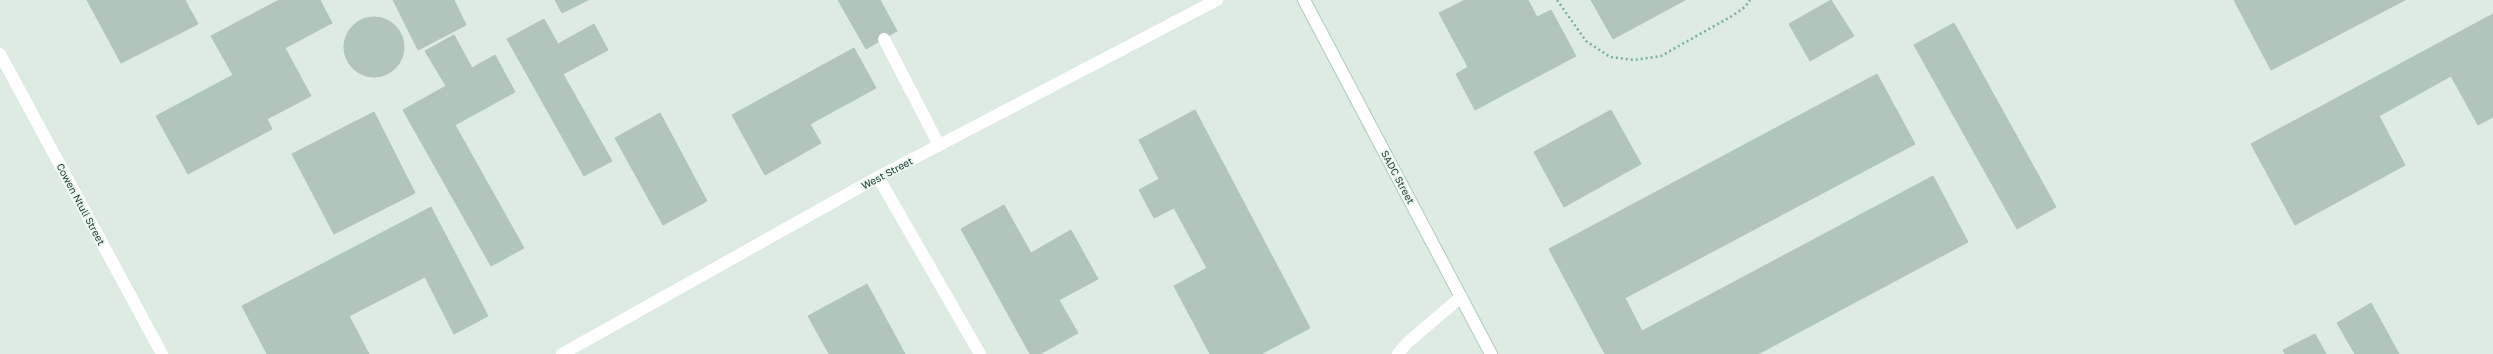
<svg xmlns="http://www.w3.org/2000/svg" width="2493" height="354" viewBox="0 0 2493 354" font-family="'Golos Text',sans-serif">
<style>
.building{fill:#b2c5bc;stroke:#afc5ba}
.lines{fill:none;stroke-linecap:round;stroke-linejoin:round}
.secondary-casing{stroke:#afcbbe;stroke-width:14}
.path{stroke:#7ab19b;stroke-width:2.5;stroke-dasharray:2 3;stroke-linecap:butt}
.service{stroke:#fff;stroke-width:12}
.tertiary{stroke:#fff;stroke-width:12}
.secondary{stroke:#fff;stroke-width:12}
.labels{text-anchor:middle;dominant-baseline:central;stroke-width:3.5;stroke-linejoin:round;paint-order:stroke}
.street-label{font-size:10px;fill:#1d3b30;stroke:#edf7f1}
</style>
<rect width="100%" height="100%" fill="#ddebe3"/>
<g class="building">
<path d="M87 0H185L198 24 121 63Z"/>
<path d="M279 0H320L332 23 285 48 311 96 267 119 272 129 188 174 156 116 233 75 211 36Z"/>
<path d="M393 0H454L466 25 418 50Z"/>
<path d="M555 0H588L562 13Z"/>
<path d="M838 0H880L897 31 866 49Z"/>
<path d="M1465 0H1528L1537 17 1551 10 1576 56 1475 110 1456 74 1468 67 1439 13Z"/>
<path d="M1591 0H1685L1613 39Z"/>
<path d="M1831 0 1854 36 1810 61 1789 24Z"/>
<path d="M2234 0H2405L2271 70Z"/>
<path d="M2493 14V117L2478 125 2451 76 2379 116 2405 165 2295 225 2251 144Z"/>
<circle cx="374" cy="47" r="30"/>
<path d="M544 19 558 44 594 24 608 50 563 74 612 161 584 176 507 39Z"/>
<path d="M1954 23 2056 207 2017 229 1914 45Z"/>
<path d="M454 35 472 68 495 55 515 92 455 125 524 248 491 266 403 110 446 86 425 51Z"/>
<path d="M854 48 876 88 810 124 821 143 765 175 732 115Z"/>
<path d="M1877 74 1915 144 1625 298 1642 331 1933 176 1968 242 1758 354H1605L1549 249Z"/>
<path d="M1195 110 1310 328 1261 354H1210L1174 286 1207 268 1174 208 1154 218 1139 190 1159 179 1139 140Z"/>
<path d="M1611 110 1641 164 1564 207 1534 152Z"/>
<path d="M374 112 415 193 334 234 292 154Z"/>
<path d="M660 113 707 201 663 225 615 138Z"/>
<path d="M1004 205 1031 253 1071 230 1098 279 1059 300 1078 333 1040 354H1030L961 229Z"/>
<path d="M431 207 488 316 454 334 425 277 349 316 369 354H267L242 306Z"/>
<path d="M867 284 905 354H829L808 316Z"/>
<path d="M2371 303 2399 354H2355L2337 323Z"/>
<path d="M2315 334 2326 354H2285L2283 350Z"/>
</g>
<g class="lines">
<defs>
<path id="secondary" d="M1304 0 1491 354"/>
</defs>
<use href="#secondary" class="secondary-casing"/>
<path class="path" d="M1557 0 1586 41 1610 57 1634 60 1661 56 1732 16 1745 7 1750 0"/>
<g class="service">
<path d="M884 39 939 145"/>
<path d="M878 177 980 354"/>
<path d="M1398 354 1407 343 1461 297"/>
</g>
<g class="tertiary">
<path d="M0 54 162 354"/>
<path d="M562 354 878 177 1217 0"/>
</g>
<use href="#secondary" class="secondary"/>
</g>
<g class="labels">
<g class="street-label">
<text transform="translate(887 173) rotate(-28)">West Street</text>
<text transform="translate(1398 177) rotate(62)">SADC Street</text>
<text transform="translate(81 204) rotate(62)">Cowen Ntuli Street</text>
</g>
</g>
</svg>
